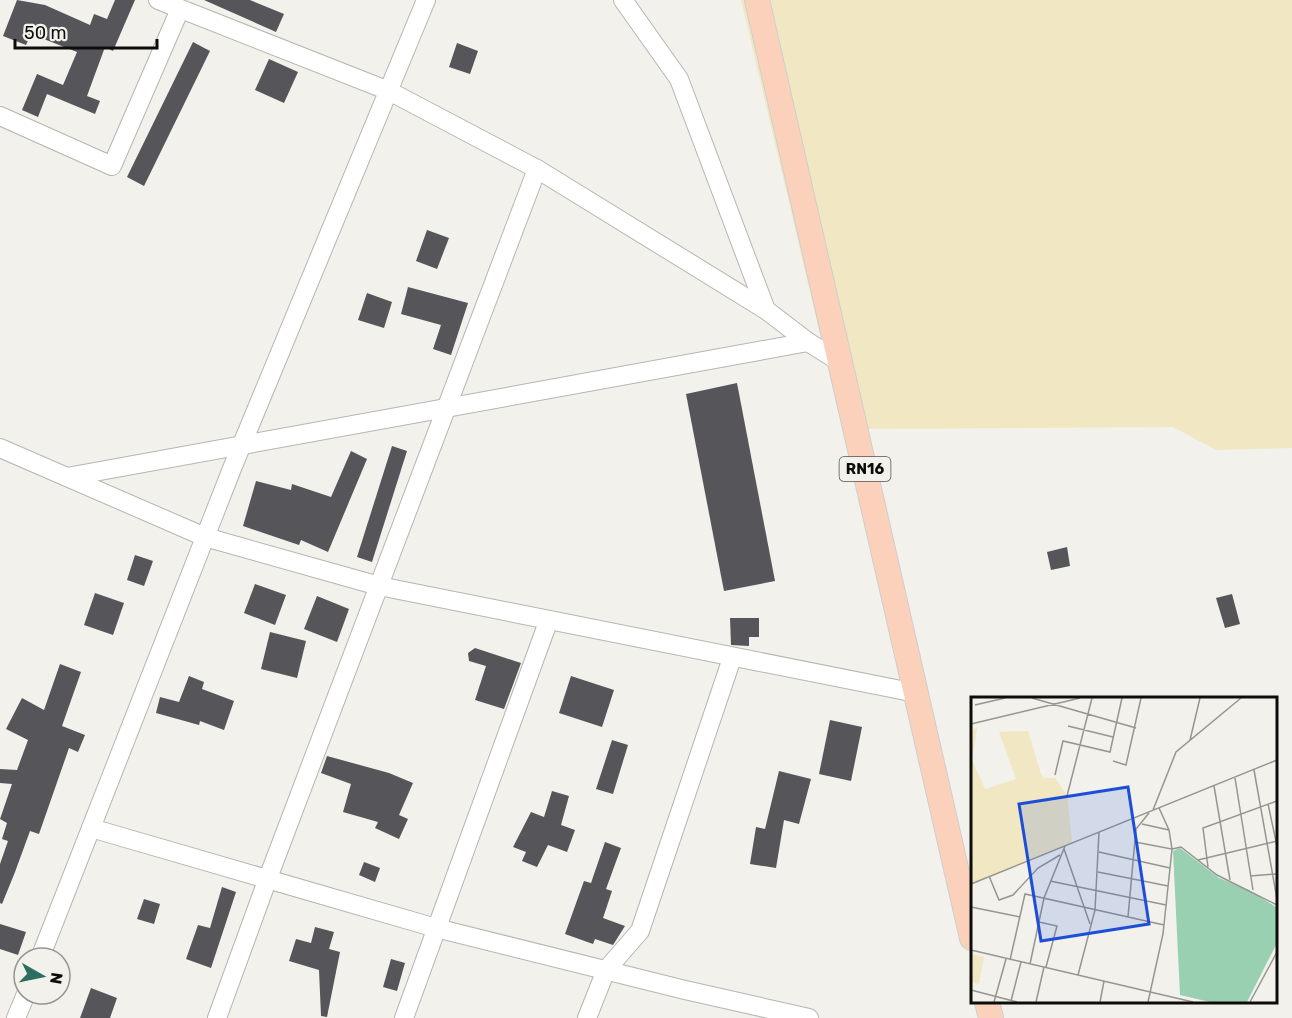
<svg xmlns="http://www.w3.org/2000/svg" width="1292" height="1018" viewBox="0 0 1292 1018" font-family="Rubik,sans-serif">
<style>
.sand{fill:#f1e7c2}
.building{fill:#56555a}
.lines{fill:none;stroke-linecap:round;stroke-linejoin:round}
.minor-casing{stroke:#b7b5b0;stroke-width:20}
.major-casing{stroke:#cecece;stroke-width:26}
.minor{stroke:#fff;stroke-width:18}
.major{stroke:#fcd1bc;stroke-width:24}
.labels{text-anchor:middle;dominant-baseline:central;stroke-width:6;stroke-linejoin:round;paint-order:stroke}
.shield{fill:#f2f1eb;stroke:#51514e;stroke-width:1.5}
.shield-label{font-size:15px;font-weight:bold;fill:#0c0c0a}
.inset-road{fill:none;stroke:#969591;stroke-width:1.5}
.view{fill:#1d4ed8;fill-opacity:0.15;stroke:#1d4ed8;stroke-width:3}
.inset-edge{fill:none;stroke:#0c0c0a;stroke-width:3}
</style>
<rect width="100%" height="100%" fill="#f2f1eb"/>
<path class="sand" d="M741 0H1292V448L1216 450 1173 427 856 429 842 427Z"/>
<g class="building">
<path d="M17 0 45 5 90 25 94 14 107 19 115 0H135L113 51 105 47 87 96 100 101 95 114 47 94 38 117 22 110 37 74 63 85 77 52 31 34 26 45 3 36Z"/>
<path d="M204 0H250L284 14 276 32Z"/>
<path d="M193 42 210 51 144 186 127 177Z"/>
<path d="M457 43 478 51 470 74 449 67Z"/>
<path d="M269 59 298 72 284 103 255 90Z"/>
<path d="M427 230 449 238 437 269 416 261Z"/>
<path d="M408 287 468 303 451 355 433 349 441 325 401 314Z"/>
<path d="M367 293 392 302 384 328 358 320Z"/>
<path d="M737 383 775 581 724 591 686 394Z"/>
<path d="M392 446 407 451 372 562 357 557Z"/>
<path d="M351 451 367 459 328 552 301 540 299 545 243 526 256 481 291 490 292 484 331 497Z"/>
<path d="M1067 547 1070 566 1051 570 1047 552Z"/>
<path d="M135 555 153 561 144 586 127 580Z"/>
<path d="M255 584 286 595 275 625 244 613Z"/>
<path d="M95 593 124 603 113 635 84 625Z"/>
<path d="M1232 594 1240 624 1225 628 1216 598Z"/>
<path d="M317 596 349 609 337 642 304 629Z"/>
<path d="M730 618H759V637H749V646L731 645Z"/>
<path d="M270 632 306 641 297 678 261 669Z"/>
<path d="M475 648 521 663 504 709 475 700 486 666 469 661 468 653Z"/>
<path d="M60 664 81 672 62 726 85 735 78 752 69 748 39 834 30 831 15 872 2 904 0 903V864L8 841 2 839 7 823 0 819 12 784 0 783V769L17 770 28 740 6 729 22 698 44 710Z"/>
<path d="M189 676 204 682 202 689 234 701 224 730 200 721 199 725 156 713 160 697 179 702Z"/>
<path d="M571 676 614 690 602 727 559 713Z"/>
<path d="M830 720 862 727 851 781 819 774Z"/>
<path d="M612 740 628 745 613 794 596 789Z"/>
<path d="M327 756 389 773 413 783 399 815 408 819 399 839 375 828 378 822 343 812 351 784 321 773Z"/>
<path d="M779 771 811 779 799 824 784 820 776 868 750 864 756 827 765 829Z"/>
<path d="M552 791 569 796 561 825 575 830 567 852 548 845 537 867 522 861 526 852 513 847 531 812 544 817Z"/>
<path d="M605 842 621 848 606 889 612 891 603 918 625 926 613 945 595 939 593 944 565 934 584 881 591 883Z"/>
<path d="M364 862 380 868 375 882 359 875Z"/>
<path d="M222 887 236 892 211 968 186 959 198 925 210 928Z"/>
<path d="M144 899 160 904 154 924 137 919Z"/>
<path d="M0 924 26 932 18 955 0 949Z"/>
<path d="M315 927 334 932 329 949 340 952 327 1017 321 1016 319 970 289 961 296 939 311 943Z"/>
<path d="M391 959 405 963 397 991 383 987Z"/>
<path d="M91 988 117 998 110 1018H80Z"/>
</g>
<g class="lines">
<defs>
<g id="minor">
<path d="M158 0 389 91 537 169 766 310 808 342 840 362"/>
<path d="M623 0 679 79 766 310"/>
<path d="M0 116 112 166 180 9"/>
<path d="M0 448 205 537 379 586 916 693"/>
<path d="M67 477 808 342"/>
<path d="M91 828 436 928 685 990 809 1018"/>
<path d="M40 958 233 466 426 0"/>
<path d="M16 1018 26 994"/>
<path d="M217 1018 268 878 537 169"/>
<path d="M404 1018 548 622"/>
<path d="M587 1018 606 970 640 931 732 658"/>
</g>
<g id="major">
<path d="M757 0 972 938"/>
<path d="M987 1002 991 1018"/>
</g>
</defs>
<use href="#minor" class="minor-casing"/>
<use href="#major" class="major-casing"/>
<use href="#minor" class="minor"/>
<use href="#major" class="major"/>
</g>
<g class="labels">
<rect class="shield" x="839.5" y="457" width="51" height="24" rx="4.5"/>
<g class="shield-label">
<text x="865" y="469">RN16</text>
</g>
</g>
<g transform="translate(971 697)">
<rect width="306" height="306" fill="#f2f1eb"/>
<path d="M209 151 248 181 278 193 305 210 306 246 276 305H239L209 298 202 154Z" fill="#99d0b1"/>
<path d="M6 31 1 63 14 92 45 82 28 35 57 34 70 77 73 81H84L96 98 101 146 0 188V32ZM0 257 13 260 8 287 0 285Z" fill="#f1e7c2"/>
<path class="inset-road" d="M61 1 165 31M4 8 34 1M0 27 109 1M97 29 142 40M219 43 229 1M142 64 155 68 170 1M283 73 306 202M84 78 92 44 139 55 151 1M264 81 282 193M243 89 259 183M96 99 121 1M297 107 306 149M188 111 198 133 201 152 210 150 246 178 306 208M182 113 205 55 270 1M171 127 198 133M164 145 201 152 192 237 177 305M93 152 119 227M128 155 199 171M227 163 306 144M237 170 232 131 306 104M127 175 197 189M18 179 28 203 42 198 67 171 89 158M279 179 306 177M79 184 195 208M0 187 306 63M0 210 49 220M157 220 165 132 178 116M68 225 86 229 75 270M0 253 222 305M39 263 54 197 193 228M59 267 73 201 94 149M107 278 124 213 128 135M0 293 46 305M40 304 50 265M23 305 35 262M65 305 73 270M129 305 133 284M279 305 306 255"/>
<path class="view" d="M157 90 178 227 70 244 48 107Z"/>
<rect width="306" height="306" class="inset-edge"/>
</g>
<g transform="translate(42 976) rotate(99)"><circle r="28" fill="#f2f1eb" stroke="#969591" stroke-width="1.5"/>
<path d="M0-4.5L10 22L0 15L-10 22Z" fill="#2c6f60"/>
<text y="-9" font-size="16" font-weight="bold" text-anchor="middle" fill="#0c0c0a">N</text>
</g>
<path d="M15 39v9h142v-9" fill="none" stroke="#0c0c0a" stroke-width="3"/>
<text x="24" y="39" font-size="18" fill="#0c0c0a" stroke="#f2f1eb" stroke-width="4.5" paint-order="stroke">50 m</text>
</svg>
